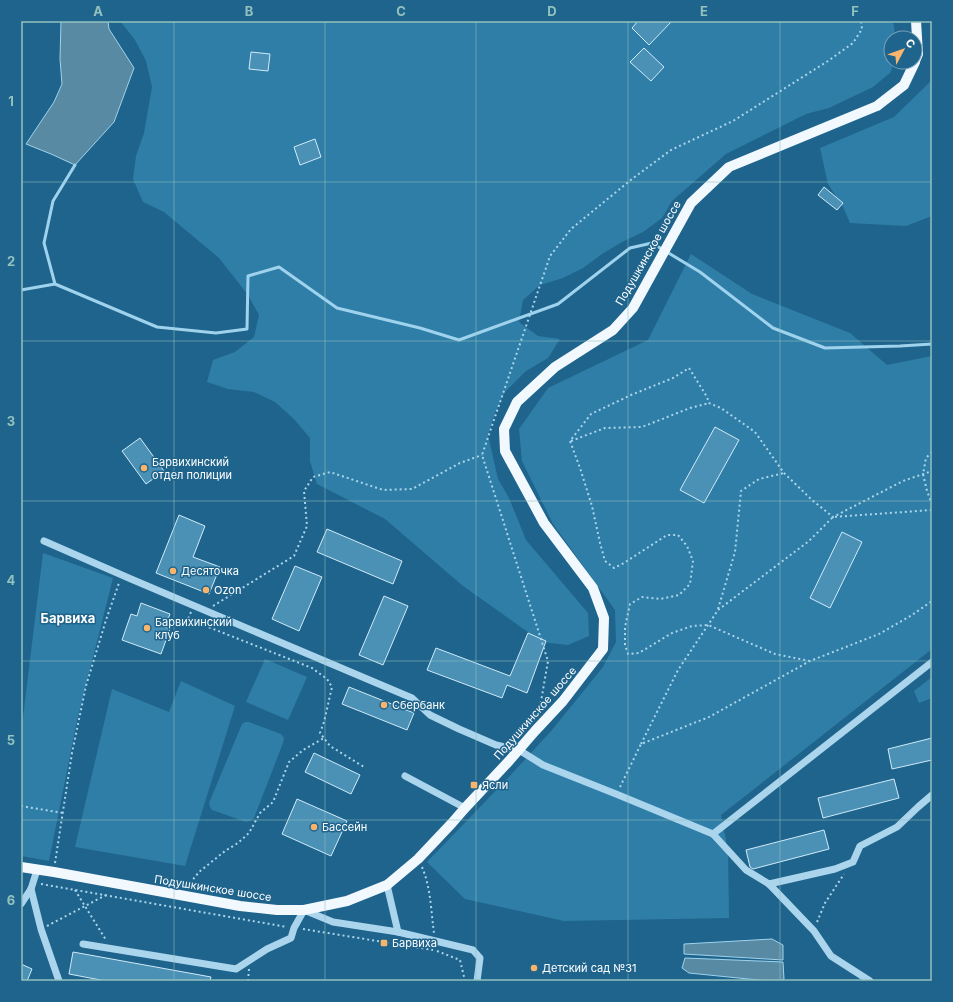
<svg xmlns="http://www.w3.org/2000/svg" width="953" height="1002" viewBox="0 0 953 1002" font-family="Inter,sans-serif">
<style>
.green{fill:#2f7ea7}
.water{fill:#598aa4;stroke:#9fd3ed}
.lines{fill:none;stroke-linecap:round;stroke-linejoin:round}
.stream{stroke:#9fd3ed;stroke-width:3}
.building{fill:#4b90b5;stroke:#d0ebf9}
.path{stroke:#abd5ec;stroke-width:2;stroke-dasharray:2 3;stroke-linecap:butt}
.minor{stroke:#abd5ec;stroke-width:7}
.major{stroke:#f1f9ff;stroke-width:10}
.grid{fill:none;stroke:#93c1be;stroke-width:1;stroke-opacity:0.55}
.poi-dot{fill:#fab46b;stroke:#1f648c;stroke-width:1.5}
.labels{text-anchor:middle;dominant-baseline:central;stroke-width:3;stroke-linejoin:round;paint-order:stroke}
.street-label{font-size:11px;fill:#fff;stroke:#1f648c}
.poi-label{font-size:11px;fill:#fff;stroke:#1f648c;text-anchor:start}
.quarter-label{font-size:13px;font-weight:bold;fill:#fff;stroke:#1f648c}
.neatline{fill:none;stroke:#93c1be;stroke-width:1.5}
.grid-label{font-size:13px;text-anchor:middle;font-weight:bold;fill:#93c1be}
</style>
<rect width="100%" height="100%" fill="#1f648c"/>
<g class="green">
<path d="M120 21H892L894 26 895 38H891V62H893L891 72 873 87 829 108 806 114 726 154 672 201 662 218 643 232 622 242 602 254 583 268 563 278 540 285 523 300 519 322 538 336 560 339 548 358 526 371 505 392 495 413 488 435 498 479 509 498 526 540 588 613 589 636 568 645 542 642 463 586 385 519 317 484 310 461V438L294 419 275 402 254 392 228 389 207 382 213 360 235 352 254 337 259 315 248 295 219 258 164 212 143 202 133 179 136 156 144 133 152 87 146 61 135 40Z"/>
<path d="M932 80V216L906 226 850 223 843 207 828 184 820 148 894 117Z"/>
<path d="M691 254 752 294 850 333 887 365 932 356V649L721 815 728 850 729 918 564 921 465 899 427 862 507 779 552 730 603 667 616 642 615 610 553 524 522 461 519 429 548 388 648 340Z"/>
<path d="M43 553 113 578 77 721 49 861 21 856V734Z"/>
<path d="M265 659 307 677 288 720 246 702Z"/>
<path d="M932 677V698L919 703 914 691Z"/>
<path d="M181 681 235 706 185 866 75 847 112 689 169 712Z"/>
<path d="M245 722H249L281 734 284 738 283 743 254 818 250 821 246 822 212 810 210 807 209 803 242 724Z"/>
</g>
<g class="water">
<path d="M61 21H108L109 29 134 68 114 122 75 165 51 154 26 144 54 102 62 84 60 59Z"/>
<path d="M772 939 783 945V960L684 954V944Z"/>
<path d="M685 958 783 962 784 979 780 981H768L689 973 682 968Z"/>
</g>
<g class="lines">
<g class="stream">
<path d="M75 165 53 201 44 243 55 284 157 327 216 333 247 329 248 276 279 267 337 308 420 328 459 340 558 304 630 248 652 243 700 272 773 328 825 348 900 346 932 344"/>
<path d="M21 290 55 284"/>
</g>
</g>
<g class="building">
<path d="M638 21H672L649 45 632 28Z"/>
<path d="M644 48 664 67 651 81 630 62Z"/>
<path d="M251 52 270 54 268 71 249 69Z"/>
<path d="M315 139 321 157 300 165 294 147Z"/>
<path d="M824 187 843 203 837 210 818 195Z"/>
<path d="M715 427 739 440 704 503 680 490Z"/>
<path d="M140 438 164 471 146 484 122 451Z"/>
<path d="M179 515 205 526 193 557 220 567 209 594 156 573Z"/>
<path d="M327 529 402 561 393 584 317 552Z"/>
<path d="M842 532 862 542 830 608 810 598Z"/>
<path d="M295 566 322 577 299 631 272 619Z"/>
<path d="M384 596 408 606 383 665 359 655Z"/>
<path d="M141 603 170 614 165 627 170 629 161 654 122 640 131 614 137 616Z"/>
<path d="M528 633 546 641 527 693 507 685 502 698 427 670 436 648 510 676Z"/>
<path d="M349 687 414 713 407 730 342 704Z"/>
<path d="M932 738V760L892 769 888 749Z"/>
<path d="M314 753 360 775 351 794 305 772Z"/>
<path d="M894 779 899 798 823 818 818 798Z"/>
<path d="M297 799 347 821 331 856 282 834Z"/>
<path d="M824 830 829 849 753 869 750 867 746 850Z"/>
<path d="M73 952 211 977 210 981H106L69 974Z"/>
<path d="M21 964 32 969 27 981H21Z"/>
</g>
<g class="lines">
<g class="path">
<path d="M571 441 605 428 642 427 690 408 709 403"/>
<path d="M932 452 926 458 923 474 927 491 932 504"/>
<path d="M213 606 294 556 307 526 304 491 313 477 330 472 383 490 412 489 460 463 482 455"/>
<path d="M718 609 735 552 741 491 759 479 784 473"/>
<path d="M191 612 188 619 312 668 327 679 332 687 324 722 320 733 330 746 364 767"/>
<path d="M810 661 775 654 708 625 692 626 672 633 639 653 628 654 625 645V627L630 604 642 597 660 599 679 595 690 584 693 561 687 546 678 535H667L624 563 614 568 605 561 600 543 592 506 580 468 570 441 591 414 631 395 673 378 689 368 707 397 709 403 721 408 755 432 784 473 812 500 833 517 903 481 932 471"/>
<path d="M539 713 548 661 482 455 550 256 571 229 632 179 671 150 733 121 828 61 853 43 862 29 861 21"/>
<path d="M641 744 678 670 718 610 809 541 833 517 932 510"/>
<path d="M620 787 641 744 709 717 810 661 879 634 912 615 932 601"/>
<path d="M21 806 63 813"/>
<path d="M55 863 72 753 86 686 106 620 119 583"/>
<path d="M422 867C431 888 431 912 434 933"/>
<path d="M41 884 287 927"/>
<path d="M187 887 199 872 225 851 238 843 249 833 260 813 273 802 289 762 303 750 324 738"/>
<path d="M75 890 106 940"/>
<path d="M817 922 825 903 844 874"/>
<path d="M47 926 106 895"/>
<path d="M303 929 433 950"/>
<path d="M437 951 460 960 465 981"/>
<path d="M248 981 249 969"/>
</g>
<g class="minor">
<path d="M44 541 131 579 412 698 430 715 459 729 496 745 519 750 543 765 616 794 713 834 932 662"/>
<path d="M405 776 465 808"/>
<path d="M713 834 746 870 769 884 814 931 831 956 870 981"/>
<path d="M769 884 835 869 853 862 860 846 897 827 918 807 932 795"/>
<path d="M387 885 398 932"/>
<path d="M31 889 41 929 59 981"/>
<path d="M21 904 31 889 37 870"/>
<path d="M83 944 236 969 267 949 291 938 294 928 304 910 333 922 398 932 473 950 480 958 477 981"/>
</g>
<g class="major">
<path d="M915 61 918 54 916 21"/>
<path d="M21 867 54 872 240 906 277 910H304L347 901 387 885 418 859 452 823 465 808 509 761 535 731 563 701 603 649 604 618 593 588 544 523 505 451 504 429 517 402 555 367 613 330 633 308 691 203 729 167 877 106 904 85 915 62"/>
</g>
</g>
<path class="grid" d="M174 21V981M325 21V981M476 21V981M628 21V981M780 21V981M21 182H932M21 341H932M21 501H932M21 661H932M21 820H932"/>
<g class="poi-dot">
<circle cx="144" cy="468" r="4"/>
<circle cx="173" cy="571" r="4"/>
<circle cx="206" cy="590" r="4"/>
<circle cx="147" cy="628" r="4"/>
<circle cx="384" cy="705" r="4"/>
<rect x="470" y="781" width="8" height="8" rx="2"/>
<circle cx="314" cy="827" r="4"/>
<rect x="380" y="939" width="8" height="8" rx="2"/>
<circle cx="534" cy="968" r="4"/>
</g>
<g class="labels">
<g class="street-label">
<text transform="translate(648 253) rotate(-60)">Подушкинское шоссе</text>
<text transform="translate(535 713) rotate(-49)">Подушкинское шоссе</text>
<text transform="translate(213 888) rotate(9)">Подушкинское шоссе</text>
</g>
<g class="poi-label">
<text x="152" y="462">Барвихинский<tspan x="152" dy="13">отдел полиции</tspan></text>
<text x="181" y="571">Десяточка</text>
<text x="214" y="590">Ozon</text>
<text x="155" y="622">Барвихинский<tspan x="155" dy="13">клуб</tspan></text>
<text x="392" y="705">Сбербанк</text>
<text x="482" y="785">Ясли</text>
<text x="322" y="827">Бассейн</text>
<text x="392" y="943">Барвиха</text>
<text x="542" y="968">Детский сад №31</text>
</g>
<g class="quarter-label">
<text x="68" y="618">Барвиха</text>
</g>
</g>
<rect width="953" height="1002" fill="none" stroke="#1f648c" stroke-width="44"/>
<g transform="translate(903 50) rotate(49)"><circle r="19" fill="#1f648c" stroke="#79a2ba"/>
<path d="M0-3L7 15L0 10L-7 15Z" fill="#fab46b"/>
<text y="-6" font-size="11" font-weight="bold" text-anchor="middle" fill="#ffffff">С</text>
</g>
<rect x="22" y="22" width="909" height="958" class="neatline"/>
<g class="grid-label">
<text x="98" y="16">A</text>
<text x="249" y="16">B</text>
<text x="401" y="16">C</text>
<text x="552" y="16">D</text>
<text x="704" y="16">E</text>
<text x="855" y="16">F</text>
<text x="11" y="106">1</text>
<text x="11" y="266">2</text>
<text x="11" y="426">3</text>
<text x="11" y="585">4</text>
<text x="11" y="745">5</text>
<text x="11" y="905">6</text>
</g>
</svg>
